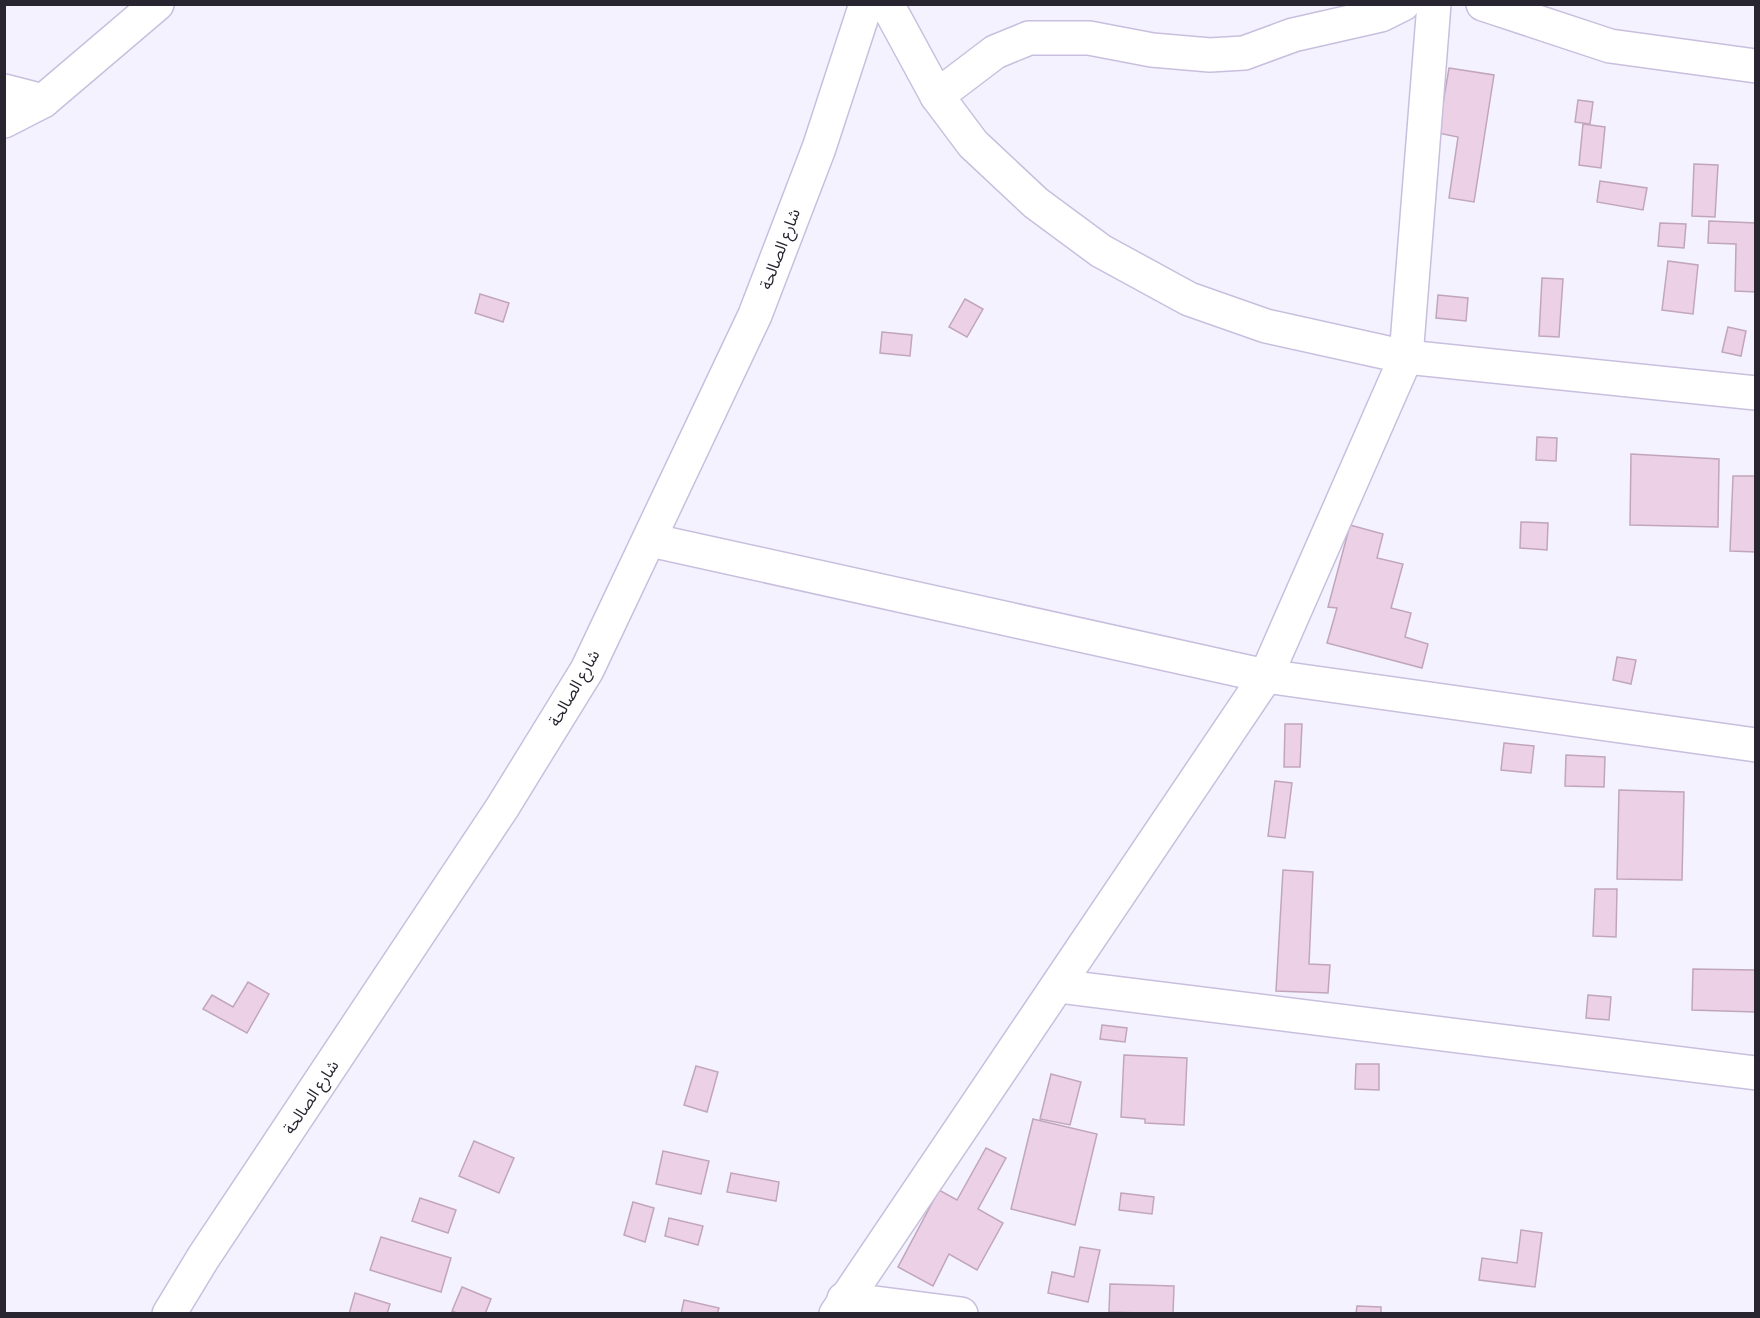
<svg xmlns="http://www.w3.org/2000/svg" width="1760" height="1318" viewBox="0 0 1760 1318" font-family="Karla,'Noto Sans Arabic',sans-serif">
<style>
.building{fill:#ecd0e6;stroke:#c1a6bb;stroke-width:1.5}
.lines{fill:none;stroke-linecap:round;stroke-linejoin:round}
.minor-casing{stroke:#c8bfde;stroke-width:36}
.secondary-casing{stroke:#c8bfde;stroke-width:36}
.minor{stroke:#fff;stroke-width:33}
.secondary{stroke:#fff;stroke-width:33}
.labels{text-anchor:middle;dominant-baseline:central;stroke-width:4.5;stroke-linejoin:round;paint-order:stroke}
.street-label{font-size:16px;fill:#282530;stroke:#fff}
</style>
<rect width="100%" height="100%" fill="#f5f2ff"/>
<g class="building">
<path d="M1449 68 1494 75 1474 202 1449 198 1458 137 1438 133Z"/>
<path d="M1578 100 1593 102 1590 124 1575 122Z"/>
<path d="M1583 124 1605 127 1601 168 1579 165Z"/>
<path d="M1694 164 1718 165 1715 217 1692 216Z"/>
<path d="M1600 181 1647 188 1643 210 1597 202Z"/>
<path d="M1709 221 1756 223V292L1735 291 1736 244 1708 243Z"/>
<path d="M1660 223 1686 224 1684 248 1658 246Z"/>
<path d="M1668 261 1698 265 1693 314 1662 310Z"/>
<path d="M1542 278 1563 279 1559 337 1539 336Z"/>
<path d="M480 294 509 303 503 322 475 313Z"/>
<path d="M1438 295 1468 298 1466 321 1436 318Z"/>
<path d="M965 299 983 309 967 337 949 327Z"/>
<path d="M1728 327 1746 331 1741 356 1722 352Z"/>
<path d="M882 332 912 335 910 356 880 353Z"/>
<path d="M1537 437 1557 438 1556 461 1536 460Z"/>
<path d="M1631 454 1719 459 1718 527 1630 525Z"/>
<path d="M1733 476H1756V552L1730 551Z"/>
<path d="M1521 522 1548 523 1547 550 1520 548Z"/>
<path d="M1350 525 1383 534 1377 558 1403 564 1391 608 1411 613 1405 637 1428 644 1422 668 1327 643 1337 608 1328 607Z"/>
<path d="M1617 657 1636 660 1631 684 1613 680Z"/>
<path d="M1285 724H1302L1300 767H1284Z"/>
<path d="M1504 743 1534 746 1531 773 1501 770Z"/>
<path d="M1566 755 1605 757 1604 787 1565 786Z"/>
<path d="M1275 781 1292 783 1285 838 1268 836Z"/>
<path d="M1619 790 1684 792 1682 880 1617 879Z"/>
<path d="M1283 870 1313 872 1309 964 1330 965 1328 993 1276 991Z"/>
<path d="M1595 889H1617L1616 937 1593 936Z"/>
<path d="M1693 969 1756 970 1755 1012 1692 1010Z"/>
<path d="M248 982 269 994 247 1033 203 1009 212 995 233 1007Z"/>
<path d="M1588 995 1611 997 1609 1020 1586 1018Z"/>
<path d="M1102 1025 1127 1028 1125 1042 1100 1039Z"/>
<path d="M1124 1055 1187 1058 1184 1125 1145 1123V1119L1121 1117Z"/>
<path d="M1356 1064H1379V1090L1355 1089Z"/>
<path d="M696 1066 718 1072 707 1112 684 1105Z"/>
<path d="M1051 1074 1081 1082 1070 1125 1040 1119Z"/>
<path d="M1033 1119 1097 1134 1075 1225 1011 1209Z"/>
<path d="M474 1141 514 1158 499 1193 459 1176Z"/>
<path d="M986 1148 1006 1158 978 1209 1003 1223 977 1270 949 1254 933 1286 898 1267 939 1190 957 1200Z"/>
<path d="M663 1151 709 1161 701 1194 656 1184Z"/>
<path d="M731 1173 779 1182 776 1201 727 1192Z"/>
<path d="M1121 1193 1154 1197 1152 1214 1119 1210Z"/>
<path d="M420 1198 456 1210 448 1233 412 1221Z"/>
<path d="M633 1202 654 1208 645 1242 624 1235Z"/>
<path d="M669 1218 703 1226 698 1245 665 1236Z"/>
<path d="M1521 1230 1542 1233 1535 1287 1479 1280 1482 1258 1517 1263Z"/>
<path d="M381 1237 451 1258 441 1292 370 1270Z"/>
<path d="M1080 1247 1100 1250 1088 1302 1048 1293 1052 1272 1074 1277Z"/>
<path d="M1110 1284 1174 1286 1173 1314 1109 1312Z"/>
<path d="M462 1287 491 1299 485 1314H459L452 1311Z"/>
<path d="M355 1293 390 1304 387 1314H349Z"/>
<path d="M684 1300 719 1308 717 1314H681Z"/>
<path d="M1357 1306 1381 1307V1314H1356Z"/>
</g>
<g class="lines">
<defs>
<g id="minor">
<path d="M887 4 937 96 973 144 1036 203 1101 251 1189 299 1266 326 1406 357 1756 393"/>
<path d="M1483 4 1610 46 1756 66"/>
<path d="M4 91 43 101"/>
<path d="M937 96 995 52 1029 38H1089L1152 50 1210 55 1244 53 1293 35 1381 15 1403 4"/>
<path d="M4 121 43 101 157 4"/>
<path d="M650 540 1266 676 1756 745"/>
<path d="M1058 986 1756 1073"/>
<path d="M844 1299 961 1314"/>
<path d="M836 1314 1266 676 1406 357 1434 4"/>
</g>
<path id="secondary" d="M169 1314 203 1258 502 808 587 670 755 315 819 148 866 4"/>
</defs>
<use href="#minor" class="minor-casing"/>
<use href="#secondary" class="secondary-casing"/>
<use href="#minor" class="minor"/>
<use href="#secondary" class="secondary"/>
</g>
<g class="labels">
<g class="street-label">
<text transform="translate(780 249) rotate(-69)">شارع الصالحة</text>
<text transform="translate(574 688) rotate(-60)">شارع الصالحة</text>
<text transform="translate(311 1097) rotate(-56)">شارع الصالحة</text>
</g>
</g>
<rect width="1760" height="1318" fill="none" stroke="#282530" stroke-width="12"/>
</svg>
